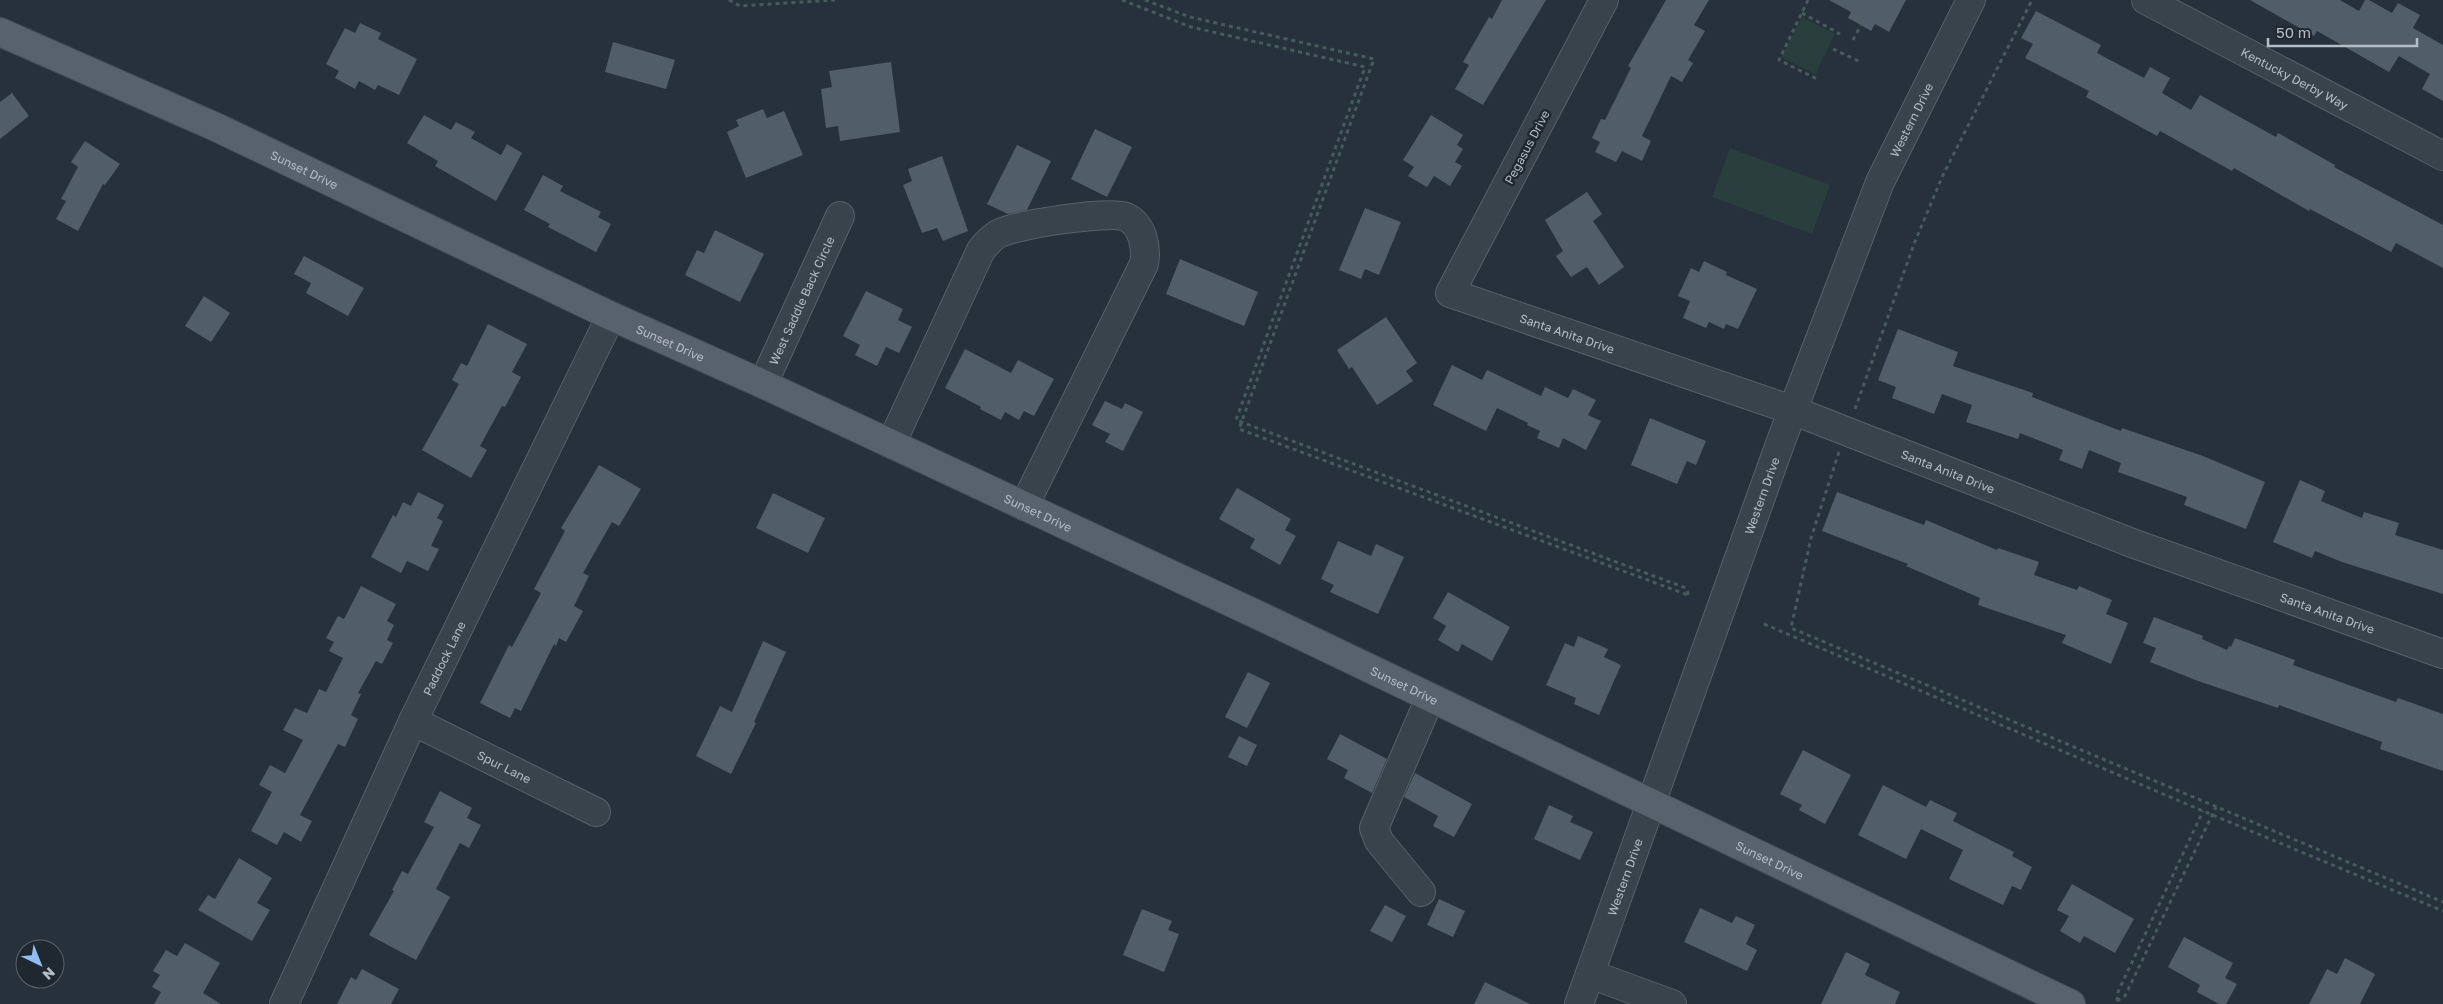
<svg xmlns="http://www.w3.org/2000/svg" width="2443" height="1004" viewBox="0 0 2443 1004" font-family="'Golos Text',sans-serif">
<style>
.green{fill:#293e3d}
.building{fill:#515d69}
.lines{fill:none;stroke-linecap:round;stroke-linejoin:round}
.minor-casing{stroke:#58616a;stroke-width:30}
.major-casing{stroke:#434c55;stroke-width:30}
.path{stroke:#485b5c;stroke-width:3;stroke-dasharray:4 4;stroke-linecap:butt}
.minor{stroke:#39434c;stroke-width:28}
.major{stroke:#58626c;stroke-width:28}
.labels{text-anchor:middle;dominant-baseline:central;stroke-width:5;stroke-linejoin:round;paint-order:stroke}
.street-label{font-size:12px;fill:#b5bec7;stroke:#1f2831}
</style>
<rect width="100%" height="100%" fill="#26313b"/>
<g class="green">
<path d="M1802 17 1835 34 1815 74 1781 57Z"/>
<path d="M1730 148 1830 185 1812 234 1712 197Z"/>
</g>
<g class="building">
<path d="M1502 0H1546L1483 105 1455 89 1469 65 1463 62 1489 17 1492 19Z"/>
<path d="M1666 0H1709L1694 25 1705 31 1688 60 1693 63 1682 82 1671 76 1642 136 1651 141 1642 161 1622 151 1616 162 1595 152 1600 142 1592 138 1601 119 1605 120 1631 68 1628 66Z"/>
<path d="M1829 0H1906L1889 32 1875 24 1871 31 1861 25 1848 18 1851 12Z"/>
<path d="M2250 0H2340L2359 11 2365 0H2369L2392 13 2398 3 2420 15 2413 28 2443 45V101L2422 89 2430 74 2399 56 2389 72 2317 31 2314 36Z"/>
<path d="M2036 11 2101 45 2097 53 2144 78 2150 67 2170 78 2162 93 2191 110 2200 95 2276 137 2278 133 2335 165 2334 167 2443 225V268L2396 243 2391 252 2310 209 2309 211 2234 168 2232 171 2160 131 2157 136 2086 97 2089 91 2025 58 2033 44 2021 38Z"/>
<path d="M360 23 381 33 378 39 417 59 399 95 378 85 375 90 359 81 355 89 335 78 339 71 326 64 345 28 355 33Z"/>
<path d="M613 42 675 60 666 89 605 72Z"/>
<path d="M891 62 900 132 840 141 838 126 826 128 821 89 832 87 829 71Z"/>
<path d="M12 93 29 116 0 139V102Z"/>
<path d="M763 109 767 118 784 111 803 155 746 178 727 132 739 126 736 120Z"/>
<path d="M424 115 451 130 456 122 475 132 471 138 501 155 507 144 522 153 496 201 435 166 438 161 407 143Z"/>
<path d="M1431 115 1463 135 1457 145 1463 149 1455 162 1462 166 1450 186 1434 176 1427 187 1408 176 1414 167 1403 160Z"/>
<path d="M1095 129 1132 147 1107 197 1071 179Z"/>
<path d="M85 141 120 164 105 185 103 184 78 231 56 219 66 201 61 199 78 167 71 162Z"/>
<path d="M1017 145 1051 161 1027 210 1008 214 987 204Z"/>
<path d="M942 156 968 231 943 241 937 228 922 233 903 185 912 181 908 169Z"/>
<path d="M543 175 563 186 560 191 601 212 598 217 611 224 596 252 548 227 550 224 524 210Z"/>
<path d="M1587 192 1602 214 1593 221 1624 267 1599 285 1587 267 1571 277 1556 256 1563 251 1545 220Z"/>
<path d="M1365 208 1401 222 1379 275 1365 269 1361 279 1339 270Z"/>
<path d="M715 230 764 254 740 302 685 275 697 250 704 253Z"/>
<path d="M304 256 364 288 348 316 306 293 311 283 294 274Z"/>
<path d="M1180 259 1258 292 1244 326 1166 294Z"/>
<path d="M1704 261 1727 272 1726 275 1757 289 1738 329 1726 324 1724 329 1709 322 1706 328 1683 318 1690 301 1678 296 1691 268 1699 272Z"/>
<path d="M866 291 903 309 898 320 912 327 899 353 886 347 877 366 855 355 860 345 843 336Z"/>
<path d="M204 296 230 313 211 342 185 326Z"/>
<path d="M1386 317 1417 363 1406 371 1413 381 1377 405 1352 367 1349 369 1337 350Z"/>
<path d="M488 324 527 344 512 372 521 377 505 407 502 406 480 446 487 450 471 478 422 450 459 384 452 380 461 363 467 366Z"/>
<path d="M1898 329 1958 352 1953 366 2033 393 2032 397 2121 431 2122 428 2203 456 2265 482 2246 529 2184 505 2187 497 2118 472 2121 463 2089 450 2082 469 2059 460 2063 450 2020 433 2018 439 1966 422 1972 405 1942 394 1934 414 1892 398 1896 387 1878 380Z"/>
<path d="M965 349 1011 373 1018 360 1054 379 1034 416 1024 411 1019 420 1005 412 1001 420 980 409 981 407 945 388Z"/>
<path d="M1452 365 1482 380 1487 370 1541 396 1545 387 1568 398 1573 389 1596 400 1588 415 1601 421 1586 450 1563 438 1559 448 1537 438 1540 431 1527 425 1528 423 1497 408 1486 431 1433 405Z"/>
<path d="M1105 401 1122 409 1125 403 1143 412 1123 451 1105 442 1110 434 1092 425Z"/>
<path d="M1650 418 1706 441 1696 465 1687 461 1677 484 1631 465Z"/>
<path d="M599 465 641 489 619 526 612 522 583 573 589 576 574 606 583 611 566 642 559 638 556 646 554 644 521 711 515 708 510 718 480 703 509 645 512 647 541 593 534 589 565 531 561 528Z"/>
<path d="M2300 480 2325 491 2321 501 2362 518 2364 512 2399 523 2395 535 2443 550V594L2342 562 2315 551 2312 558 2273 542Z"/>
<path d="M1237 488 1291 519 1285 530 1296 536 1280 565 1250 548 1255 539 1219 519Z"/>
<path d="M418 492 444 505 437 518 443 521 431 546 439 549 428 571 407 561 401 573 371 557 393 515 396 517 403 502 411 506Z"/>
<path d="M1837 492 1924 525 1926 520 1997 550 1998 548 2039 562 2034 575 2077 590 2079 586 2112 600 2106 614 2128 623 2111 664 2062 643 2066 635 1978 605 1980 598 1906 566 1908 564 1822 531Z"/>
<path d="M773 493 825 518 808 553 756 528Z"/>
<path d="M1338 541 1371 556 1376 544 1404 557 1378 614 1330 592 1334 585 1321 579Z"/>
<path d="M361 586 396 604 387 621 394 625 387 640 393 643 382 664 376 661 358 693 361 694 351 715 358 719 345 747 338 744 300 815 312 821 301 842 284 832 277 845 251 831 272 792 259 785 270 765 285 773 303 740 283 730 295 708 307 713 319 689 326 692 343 658 329 651 334 642 326 638 338 616 344 619Z"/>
<path d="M1448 592 1510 627 1492 661 1462 644 1458 652 1438 640 1446 626 1433 618Z"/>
<path d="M2154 617 2203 636 2202 639 2227 650 2229 646 2231 647 2235 638 2295 660 2293 665 2396 702 2398 698 2443 714V771L2380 749 2382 742 2279 705 2278 708 2198 681 2150 662 2156 648 2143 643Z"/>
<path d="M1578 636 1608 649 1604 657 1621 665 1599 715 1574 704 1576 698 1546 685 1565 643 1574 647Z"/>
<path d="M763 641 786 652 754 722 756 723 731 774 696 756 720 706 732 712Z"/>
<path d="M1248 672 1270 683 1247 728 1225 717Z"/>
<path d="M1340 734 1387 759 1372 793 1344 778 1348 770 1327 759Z"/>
<path d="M1239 736 1257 745 1247 766 1228 757Z"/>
<path d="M1803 750 1851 775 1825 824 1799 810 1802 805 1780 794Z"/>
<path d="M1415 773 1472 804 1454 837 1433 826 1438 816 1404 797Z"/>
<path d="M1883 785 1926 807 1930 800 1957 813 1953 821 2014 852 2012 856 2032 867 2021 890 2012 886 2003 905 1949 879 1963 850 1921 829 1906 859 1858 835Z"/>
<path d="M440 791 472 808 467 818 481 825 469 848 460 843 436 889 450 897 416 960 369 935 394 891 392 890 402 871 408 874 434 827 424 822Z"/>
<path d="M1549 805 1573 816 1570 822 1593 832 1580 860 1534 839Z"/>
<path d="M239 858 272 878 257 903 270 910 252 941 198 910 208 895 215 899Z"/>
<path d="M2072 884 2134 919 2115 953 2084 936 2080 943 2060 931 2069 916 2057 910Z"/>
<path d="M1439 899 1465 911 1453 937 1427 925Z"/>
<path d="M1385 905 1406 916 1392 942 1370 931Z"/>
<path d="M1700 908 1732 923 1736 916 1755 925 1746 944 1757 950 1747 971 1684 942Z"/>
<path d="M1142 909 1172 921 1168 930 1179 934 1164 972 1123 955Z"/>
<path d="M2184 937 2233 963 2225 978 2237 984 2226 1004H2219L2197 992 2200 985 2168 967Z"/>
<path d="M185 943 220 963 203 993 221 1004H154L161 992 152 987 160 975 153 971 166 950 177 956Z"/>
<path d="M1846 952 1870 964 1865 975 1900 992 1895 1004H1821Z"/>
<path d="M2345 958 2375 974 2360 1004H2309L2327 969 2337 974Z"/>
<path d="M362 969 399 989 391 1004H337L351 977 356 980Z"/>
<path d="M1485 982 1530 1004H1474Z"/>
</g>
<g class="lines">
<defs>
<g id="minor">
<path id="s1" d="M1604 0 1450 293 1792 410 2132 543 2443 654"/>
<path id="s2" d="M2146 0 2443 156"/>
<path id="s3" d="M763 384 840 216"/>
<path d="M891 444 981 250C986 244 991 238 998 234 1013 225 1110 210 1126 217 1143 225 1147 248 1144 264L1024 506"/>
<path id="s4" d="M413 721 596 812"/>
<path d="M1421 892 1379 841 1374 828 1430 698"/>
<path d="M1590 974 1672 1004"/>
<path id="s5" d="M284 1004 413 721 611 316"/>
<path id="s6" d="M1579 1004 1781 441 1880 182 1971 0"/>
</g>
<g id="major">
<path id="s7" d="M0 32 218 128 611 316 763 384 1258 615 2071 1004"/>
</g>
</defs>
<use href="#minor" class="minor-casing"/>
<use href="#major" class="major-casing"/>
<g class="path">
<path d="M729 0 740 6 835 0"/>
<path d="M1122 0 1191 27 1365 67 1236 420 1686 588 1689 596"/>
<path d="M1145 0 1190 17 1374 59 1239 429 1688 595"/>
<path d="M1808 0 1779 60 1819 80"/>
<path d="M1802 13 1840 34"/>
<path d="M1853 40 1861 25"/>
<path d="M1833 49 1861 62"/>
<path d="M1855 409 1914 244 1943 175 2032 0"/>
<path d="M1839 452 1811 538 1791 628 2443 902"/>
<path d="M1764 624 2203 811 2443 911"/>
<path d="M2117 1001 2125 996 2216 807"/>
<path d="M2117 1001 2118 992 2203 811"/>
</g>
<use href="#minor" class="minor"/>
<use href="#major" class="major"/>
</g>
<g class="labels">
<g class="street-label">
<text stroke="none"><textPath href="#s2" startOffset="168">Kentucky Derby Way</textPath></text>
<text stroke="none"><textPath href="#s6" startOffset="945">Western Drive</textPath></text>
<text transform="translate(1527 147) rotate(-62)">Pegasus Drive</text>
<text stroke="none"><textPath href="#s7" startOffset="334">Sunset Drive</textPath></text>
<text stroke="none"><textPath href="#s3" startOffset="92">West Saddle Back Circle</textPath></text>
<text stroke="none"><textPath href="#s1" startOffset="455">Santa Anita Drive</textPath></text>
<text stroke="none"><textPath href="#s7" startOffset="739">Sunset Drive</textPath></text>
<text stroke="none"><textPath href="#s1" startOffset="860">Santa Anita Drive</textPath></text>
<text stroke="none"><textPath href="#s6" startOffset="540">Western Drive</textPath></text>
<text stroke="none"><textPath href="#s7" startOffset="1144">Sunset Drive</textPath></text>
<text stroke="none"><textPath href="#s1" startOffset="1265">Santa Anita Drive</textPath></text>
<text stroke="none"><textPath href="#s5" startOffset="381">Paddock Lane</textPath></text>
<text stroke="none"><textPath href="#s7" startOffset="1549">Sunset Drive</textPath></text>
<text stroke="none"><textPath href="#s4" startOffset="102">Spur Lane</textPath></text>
<text stroke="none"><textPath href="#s7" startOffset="1954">Sunset Drive</textPath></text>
<text stroke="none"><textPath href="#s6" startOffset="135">Western Drive</textPath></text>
</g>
</g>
<g transform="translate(40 964) rotate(137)"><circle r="24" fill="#1f2831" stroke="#5b646d"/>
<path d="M0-4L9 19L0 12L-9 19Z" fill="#92beef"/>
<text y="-8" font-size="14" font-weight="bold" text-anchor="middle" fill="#b5bec7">N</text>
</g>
<path d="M2268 38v8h149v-8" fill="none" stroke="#b5bec7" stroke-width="2.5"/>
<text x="2276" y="38" font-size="15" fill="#b5bec7" stroke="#1f2831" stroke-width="4" paint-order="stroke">50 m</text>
</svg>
